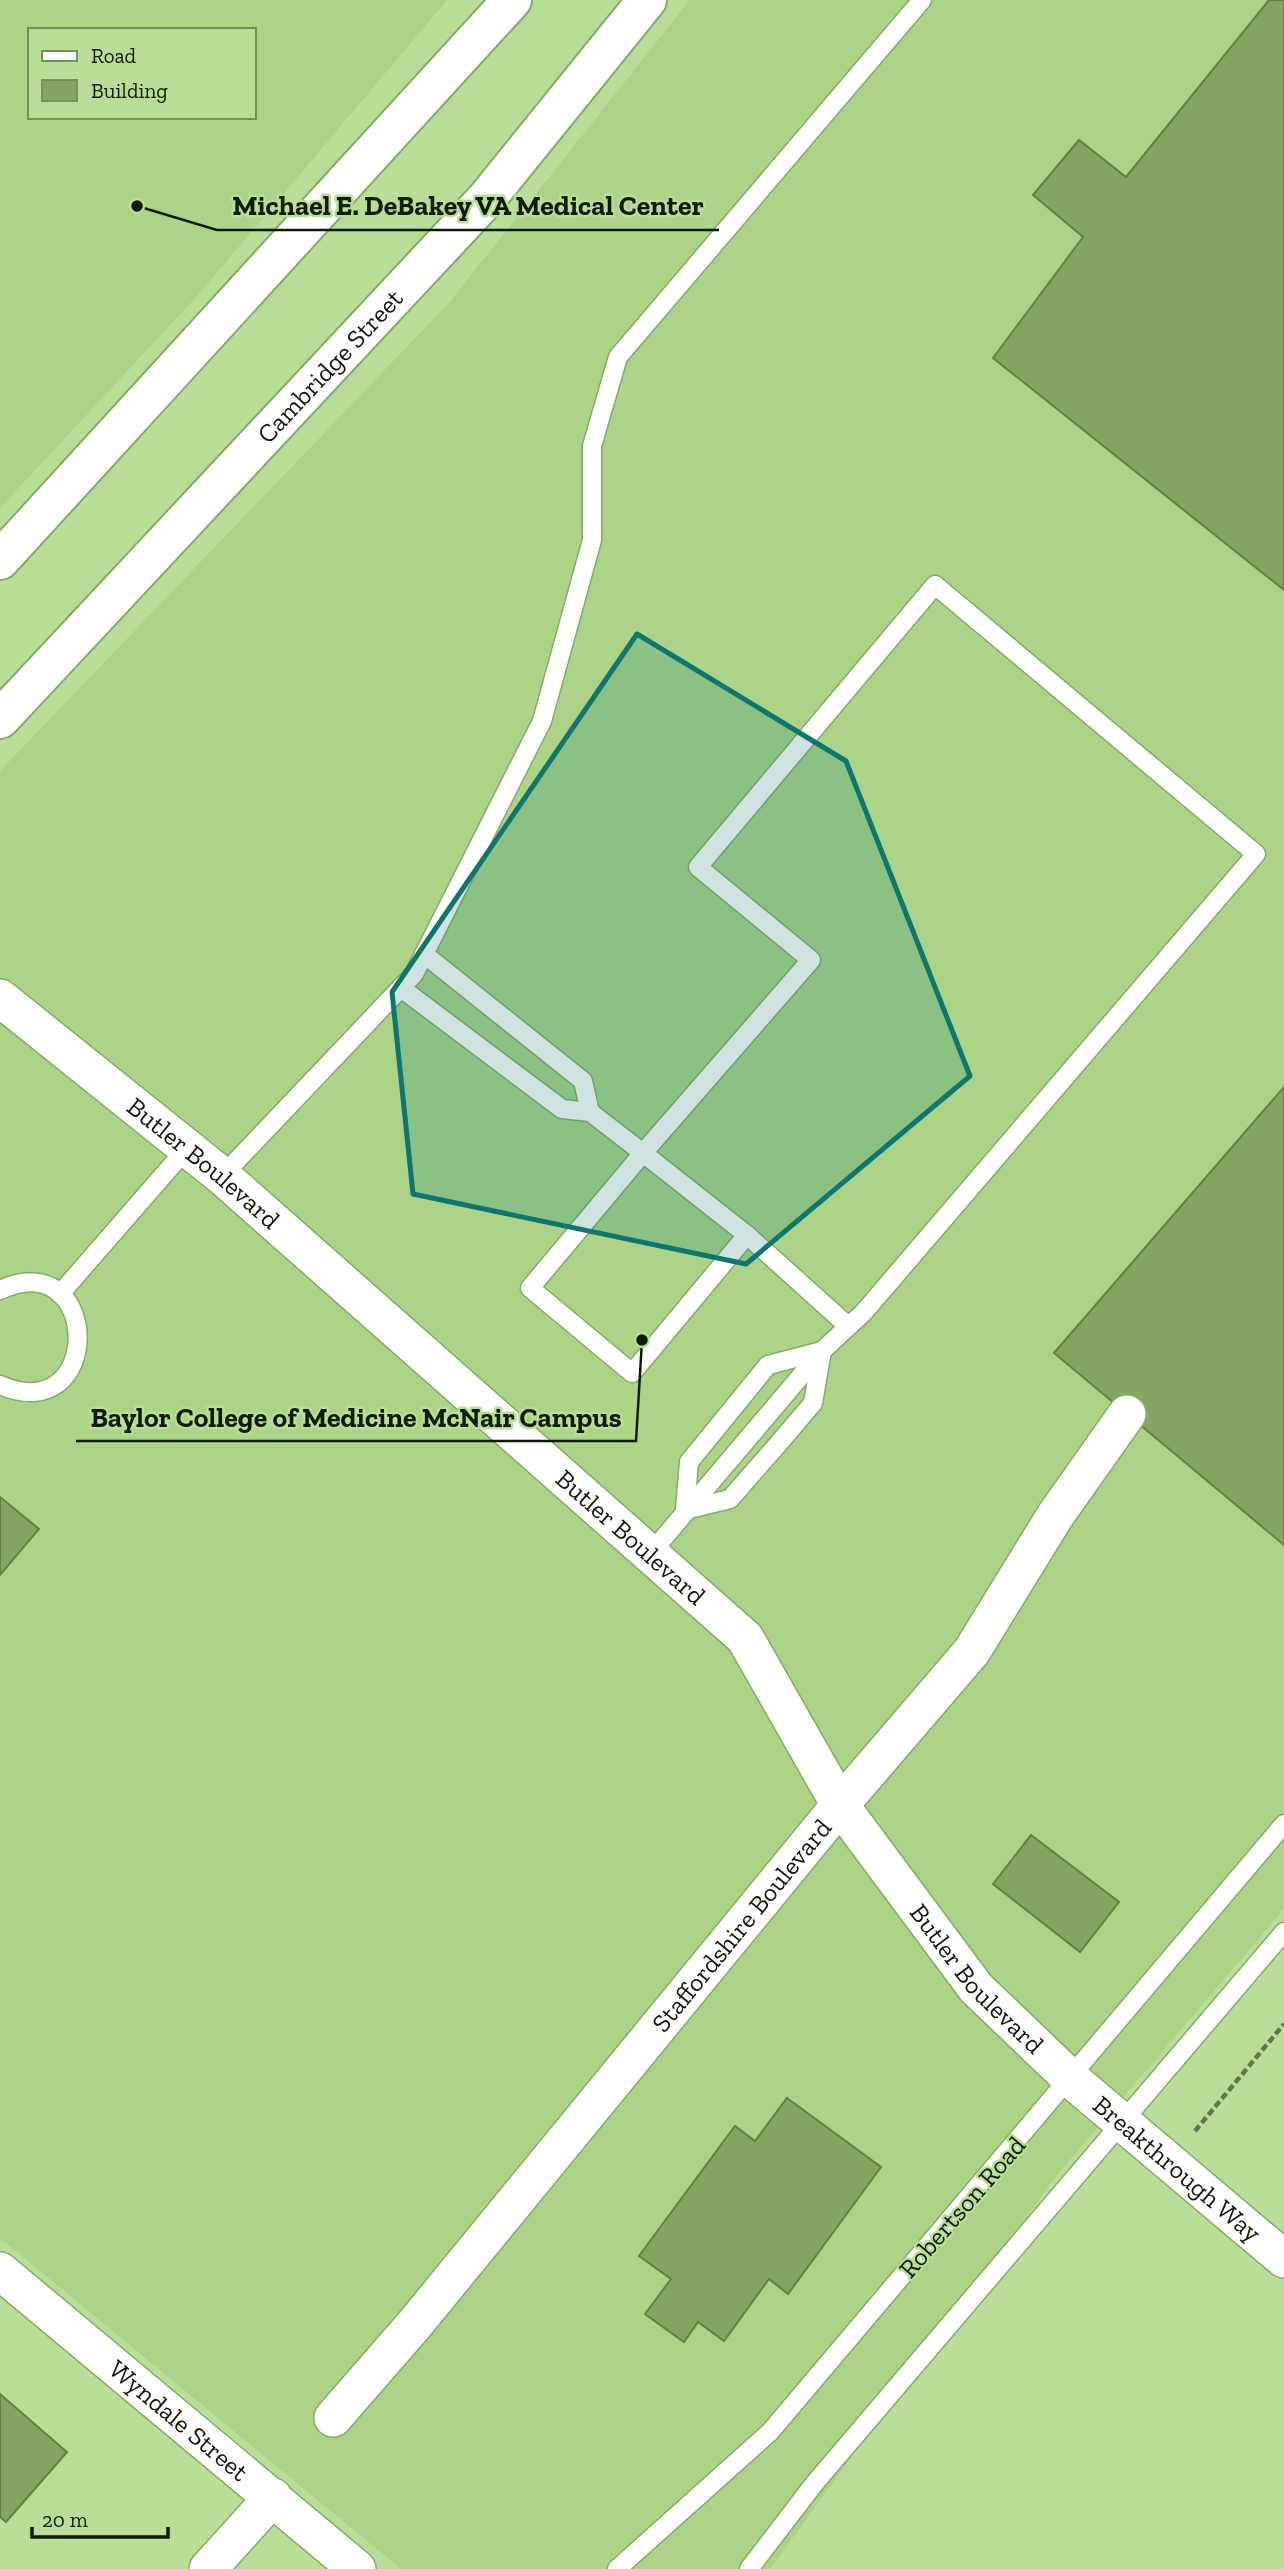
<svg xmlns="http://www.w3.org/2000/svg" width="1284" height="2569" viewBox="0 0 1284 2569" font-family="'Zilla Slab',serif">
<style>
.built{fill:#abd487;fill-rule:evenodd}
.building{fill:#83a663;stroke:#618341;stroke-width:2}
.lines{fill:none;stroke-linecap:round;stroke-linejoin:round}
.service-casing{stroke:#87aa67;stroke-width:21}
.minor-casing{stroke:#87aa67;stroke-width:40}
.tertiary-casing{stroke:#87aa67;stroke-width:42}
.path{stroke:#5f7749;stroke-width:4.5;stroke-dasharray:7 3.5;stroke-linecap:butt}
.service{stroke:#fff;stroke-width:18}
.minor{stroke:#fff;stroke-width:37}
.tertiary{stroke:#fff;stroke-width:38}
.marked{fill:#0f766e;fill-opacity:0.2;stroke:#0f766e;stroke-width:5;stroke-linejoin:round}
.labels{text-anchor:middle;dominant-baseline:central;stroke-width:5;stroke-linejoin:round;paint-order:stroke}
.street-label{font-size:26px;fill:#0e1b02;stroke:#b9de98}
.leader{fill:none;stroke:#0e1b02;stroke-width:2.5}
.callout-dot{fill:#0e1b02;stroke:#b9de98;stroke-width:2.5}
.callout-label{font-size:28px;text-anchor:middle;font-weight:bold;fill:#0e1b02;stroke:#b9de98;stroke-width:5;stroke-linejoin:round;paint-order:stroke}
</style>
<rect width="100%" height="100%" fill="#b9de98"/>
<g class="built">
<path d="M0 0H447L198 295 0 508ZM30 30H254V117H30Z"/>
<path d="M690 0H1284V1909L1056 2176 770 2569H401L0 2238V771L448 304Z"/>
</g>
<g class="building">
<path d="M1269 0H1284V590L993 358 1083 237 1033 195 1079 140 1126 177Z"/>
<path d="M1284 1087V1545L1054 1353Z"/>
<path d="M0 1497 39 1529 0 1575Z"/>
<path d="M1031 1835 1119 1902 1080 1952 993 1884Z"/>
<path d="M787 2098 881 2167 788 2294 769 2279 724 2341 698 2322 684 2342 645 2314 671 2279 639 2256 735 2126 755 2141Z"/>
<path d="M0 2394 67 2452 6 2522 0 2517Z"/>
</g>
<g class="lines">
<defs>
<g id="service">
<path d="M424 954 583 1081 590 1112"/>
<path d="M401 988 562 1109 590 1112 643 1153 530 1288 632 1373 747 1235"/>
<path d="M222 1176 414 974 542 721 592 540V446L618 357 922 0"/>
<path d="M0 1290C102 1243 105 1430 0 1385"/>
<path d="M60 1294 187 1148"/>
<path d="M685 1510 689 1462 768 1365 822 1351"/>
<path d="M685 1510 730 1499 779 1443 813 1403 822 1351"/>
<path d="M650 1554 822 1351 864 1312 1256 854 935 585 698 867 811 960 643 1153 747 1235 848 1326"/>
<path d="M617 2569 770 2432 1284 1824"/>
<path d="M749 2569 814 2484 1284 1932"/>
</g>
<g id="minor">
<path id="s1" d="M0 998 222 1176 745 1638 840 1805 976 1988 1071 2079 1284 2259"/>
<path id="s2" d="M0 2271 357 2569"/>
<path id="s3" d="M333 2418 414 2325 840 1805 972 1651 1055 1516 1127 1414"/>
<path d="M208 2569 273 2497"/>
</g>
<g id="tertiary">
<path d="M0 560 512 0"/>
<path id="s4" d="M0 719 487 198 647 0"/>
</g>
</defs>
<use href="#service" class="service-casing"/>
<use href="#minor" class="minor-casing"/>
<use href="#tertiary" class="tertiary-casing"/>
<path class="path" d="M1195 2131 1284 2024"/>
<use href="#service" class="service"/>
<use href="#minor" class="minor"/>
<use href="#tertiary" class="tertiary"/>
</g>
<path class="marked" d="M637 634 846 761 970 1076 746 1264 413 1194 392 992Z"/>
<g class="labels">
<g class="street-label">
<text stroke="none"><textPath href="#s4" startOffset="483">Cambridge Street</textPath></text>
<text stroke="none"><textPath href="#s1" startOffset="262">Butler Boulevard</textPath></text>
<text stroke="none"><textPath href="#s1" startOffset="830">Butler Boulevard</textPath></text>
<text stroke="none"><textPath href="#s3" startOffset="640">Staffordshire Boulevard</textPath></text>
<text stroke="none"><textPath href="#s1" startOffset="1396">Butler Boulevard</textPath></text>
<text stroke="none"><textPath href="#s1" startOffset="1673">Breakthrough Way</textPath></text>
<text transform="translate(962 2207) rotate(-49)">Robertson Road</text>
<text stroke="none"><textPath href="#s2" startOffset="233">Wyndale Street</textPath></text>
</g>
</g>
<path class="leader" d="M137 206L217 230H719M642 1340L636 1441H76"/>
<g class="callout-dot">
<circle cx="137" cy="206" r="7"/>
<circle cx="642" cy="1340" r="7"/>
</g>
<g class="callout-label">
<text x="468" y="215">Michael E. DeBakey VA Medical Center</text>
<text x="356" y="1427">Baylor College of Medicine McNair Campus</text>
</g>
<rect x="28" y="28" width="228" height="91" fill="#b9de98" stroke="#75905c" stroke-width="2"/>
<rect x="42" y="51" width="35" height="10" fill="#ffffff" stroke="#75905c" stroke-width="2"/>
<text x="91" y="63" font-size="21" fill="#0e1b02">Road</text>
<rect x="42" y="80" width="35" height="21" fill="#83a663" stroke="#75905c" stroke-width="2"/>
<text x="91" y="98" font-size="21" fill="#0e1b02">Building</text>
<path d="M32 2527v10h136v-10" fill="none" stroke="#0e1b02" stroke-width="3.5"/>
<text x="42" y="2527" font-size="21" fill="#0e1b02" stroke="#b9de98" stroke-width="5" paint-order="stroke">20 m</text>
</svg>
